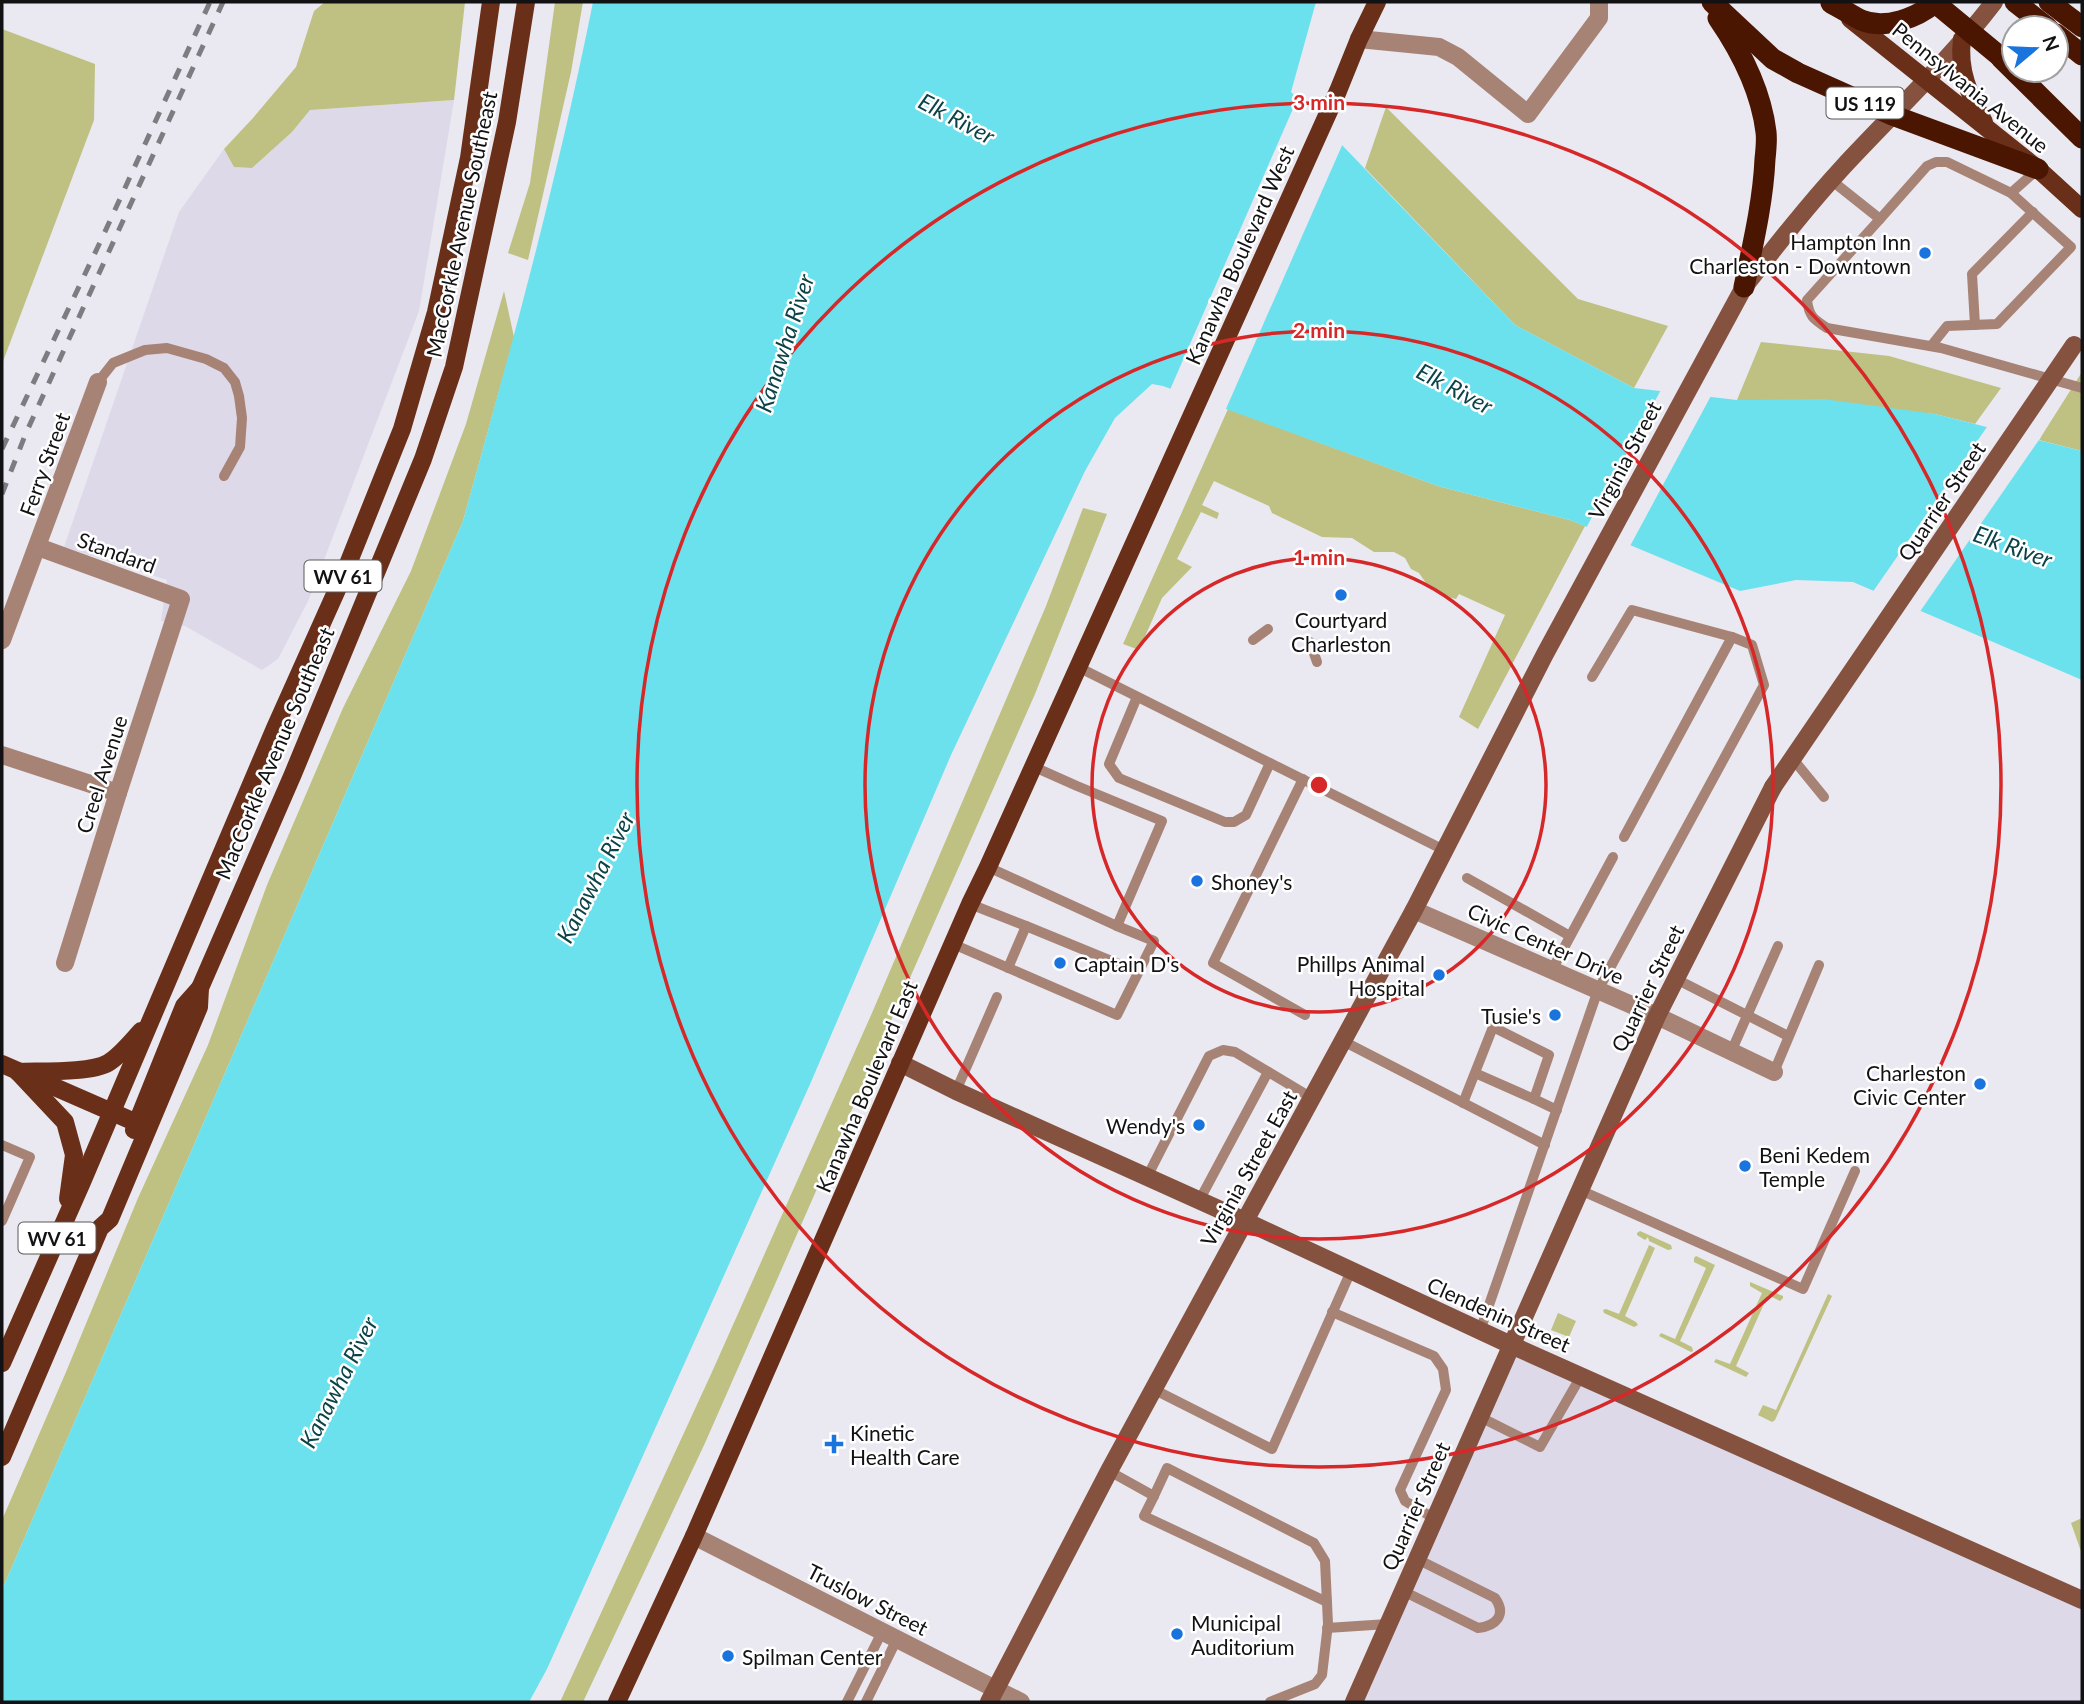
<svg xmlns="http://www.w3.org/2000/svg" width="2084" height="1704" viewBox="0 0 2084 1704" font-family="Lato,sans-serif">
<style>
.built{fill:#ddd9e9}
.green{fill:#bec181}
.water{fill:#6be1ee}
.pier{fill:#eae8f0}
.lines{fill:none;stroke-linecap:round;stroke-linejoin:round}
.lane{stroke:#a78376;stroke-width:10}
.street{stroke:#a78376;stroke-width:18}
.secondary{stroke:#855240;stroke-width:18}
.primary{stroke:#6a2f18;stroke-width:18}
.highway{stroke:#4b1601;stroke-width:21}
.rail{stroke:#7d7c81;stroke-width:5;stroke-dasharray:12 12;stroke-linecap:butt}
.secondary-bridge{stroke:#855240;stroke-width:18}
.highway-bridge{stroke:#4b1601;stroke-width:21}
.ring{fill:none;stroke:#d62828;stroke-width:3.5}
.poi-dot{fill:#1974dd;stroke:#fff;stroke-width:2.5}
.labels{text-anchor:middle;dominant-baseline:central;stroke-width:5;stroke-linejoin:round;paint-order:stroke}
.shield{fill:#fff;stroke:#59595a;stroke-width:2}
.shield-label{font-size:19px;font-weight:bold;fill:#121214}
.street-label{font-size:21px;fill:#121214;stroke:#fff}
.poi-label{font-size:21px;fill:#121214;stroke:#fff;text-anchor:start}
.water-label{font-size:23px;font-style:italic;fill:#0b4349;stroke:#fff}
.centre{fill:#d62828;stroke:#fff;stroke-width:3.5}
.ring-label{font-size:21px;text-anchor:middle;font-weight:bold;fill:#d62828;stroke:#fff;stroke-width:5;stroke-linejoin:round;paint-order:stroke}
</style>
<rect width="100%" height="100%" fill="#eae8f0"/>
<g class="built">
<path d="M454 100 419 311 309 599 278 659 262 670 185 626 161 621 167 580 64 547 179 212 224 149 234 167 252 168 292 132 310 110Z"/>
<path d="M1511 1345 2082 1600V1702H1354Z"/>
</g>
<g class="green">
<path d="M325 2H465L454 100 310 110 292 132 252 168 234 167 224 149 253 118 296 67 314 11Z"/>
<path d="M555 2H583L571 72 528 260 508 253 530 183Z"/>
<path d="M2 29 95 64 94 120 2 364Z"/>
<path d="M1386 107 1578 299 1668 326 1634 388 1515 325 1365 168Z"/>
<path d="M504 291 514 337 463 521 2 1590V1520L66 1372 138 1198 208 1045 267 885 343 708 411 571 466 424Z"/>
<path d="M1761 342 1889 356 2001 388 1975 424 1935 414 1737 400Z"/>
<path d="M2082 372V451L2039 440Z"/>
<path d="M1228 409 1438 486 1570 520 1585 526 1478 729 1459 717 1505 615 1459 594 1456 599 1440 595 1426 583 1419 573 1411 569 1405 558 1394 552H1374L1352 538 1322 537 1272 513 1269 506 1214 481 1202 505 1219 513 1217 519 1201 512 1177 559 1192 567 1162 598 1139 650 1123 644Z"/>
<path d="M1083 508 1107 514 1035 694 705 1443 583 1702H560L712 1372 872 1013 1046 606Z"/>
<path d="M1640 1231 1671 1245 1672 1249 1668 1250 1649 1241 1648 1237 1645 1240 1637 1235V1233Z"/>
<path d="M1649 1245 1655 1248 1625 1316 1636 1322 1638 1325 1634 1327 1604 1313 1603 1310 1606 1309 1619 1314Z"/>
<path d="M1696 1256 1715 1265 1680 1341 1692 1347 1693 1351 1691 1352 1659 1336 1661 1333 1675 1339 1706 1268 1694 1262V1258Z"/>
<path d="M1750 1282 1783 1296V1298L1780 1301 1768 1295 1736 1366 1749 1373 1746 1377 1714 1362 1716 1359 1730 1364 1762 1293 1750 1286Z"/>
<path d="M1828 1294 1832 1296 1775 1420 1772 1422 1758 1415 1763 1405 1776 1410Z"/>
<path d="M1558 1313 1576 1321 1569 1337 1551 1330Z"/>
<path d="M2082 1518V1554L2071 1523Z"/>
</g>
<path class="water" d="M593 2H1316L1291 92 1515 325 1634 388 1737 400 1823 399 1935 414 2082 451V680L1853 582 1796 580 1740 591 1570 520 1438 486 1163 386 1152 384 1115 418 1085 471 951 755 811 1082 547 1669 529 1702H2V1590L463 521C511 349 558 177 593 2Z"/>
<g class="pier">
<path d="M1299 95 1344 141 1225 411 1169 392Z"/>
<path d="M1662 388 1712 394 1629 548 1585 530Z"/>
<path d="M1989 424 2041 437 1919 613 1872 593Z"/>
</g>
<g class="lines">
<g class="lane">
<path d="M1831 180 1880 219 1807 300C1809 316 1813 319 1827 328L1941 348 2082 388"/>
<path d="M2011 193 2037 170"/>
<path d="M1880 219 1927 166 1936 162H1947L2011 193 2071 247 1997 324 1947 326 1931 346"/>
<path d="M1975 325 1972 274 2033 212"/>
<path d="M98 382 113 363 145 350 167 348 206 359 224 368 235 382 239 396 242 418 240 447 224 476"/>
<path d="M1253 640 1268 629"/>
<path d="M1310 642 1317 662"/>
<path d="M1078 667 1444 850"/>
<path d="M1592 677 1632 610 1732 637"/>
<path d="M1137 697 1109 764 1119 778 1225 822H1234L1246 815 1270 763"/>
<path d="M1793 759 1824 797"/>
<path d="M1303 779 1213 963 1305 1015"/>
<path d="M988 867 1117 926 1162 821 1077 786 1032 766"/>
<path d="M1467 878 1570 936"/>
<path d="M970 904 1026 926 1008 968"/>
<path d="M1026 926 1138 972"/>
<path d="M953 944 1117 1015 1154 941 1117 926"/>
<path d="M1552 970 1613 857"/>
<path d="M1676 979 1788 1036"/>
<path d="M1343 1041 1545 1145"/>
<path d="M1731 1052 1778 946"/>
<path d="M1774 1072 1819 965"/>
<path d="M956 1091 997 997"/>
<path d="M1534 1099 1557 1110"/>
<path d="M1463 1103 1493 1027 1549 1055 1534 1099 1475 1073"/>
<path d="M2 1145 30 1157 2 1221"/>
<path d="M1147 1177 1209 1056 1223 1050 1235 1052 1312 1098"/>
<path d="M1580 1190 1803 1289 1855 1171"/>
<path d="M1199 1201 1268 1072"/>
<path d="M1332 1312 1434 1356 1443 1369 1446 1390 1400 1490 1405 1501 1435 1519"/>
<path d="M1480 1331 1598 990 1764 685 1752 645 1732 637 1624 837"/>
<path d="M1153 1389 1272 1449 1351 1271"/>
<path d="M1480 1417 1540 1447 1581 1376"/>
<path d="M1109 1471 1154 1496 1167 1468 1314 1543 1325 1561 1328 1624 1322 1675 1315 1684 1270 1702"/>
<path d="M1154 1496 1144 1516 1327 1602"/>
<path d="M1403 1591 1478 1628C1496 1626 1507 1615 1495 1598L1417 1559"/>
<path d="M1327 1628 1388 1624"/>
<path d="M847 1702 882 1632"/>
<path d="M866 1702 897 1639"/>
</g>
<g class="street">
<path d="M1359 39 1439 47 1458 57 1528 114 1599 18V2"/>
<path d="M38 547 181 599 118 793 65 963"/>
<path d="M2 640 98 382"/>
<path d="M2 755 118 793"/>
<path d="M1414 910 1657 1016 1774 1072"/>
<path d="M694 1536 1021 1702"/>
</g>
<g class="secondary">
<path d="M900 1063 956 1091 1245 1221 1511 1345 2082 1600"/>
<path d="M989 1702 1109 1471 1414 910 1545 654 1744 287C1776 246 1808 205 1843 167 1893 113 1949 61 1994 2"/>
<path d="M1354 1702 1657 1016 1773 787"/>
</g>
<g class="primary">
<path d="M1850 19 2038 169 2082 209"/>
<path d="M1962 39C1958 71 1969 94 1984 122"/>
<path d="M2 1064 137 1123"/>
<path d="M18 1072 65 1122 74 1155 68 1199"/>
<path d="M18 1072C40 1071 91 1073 108 1063 120 1056 131 1042 141 1031"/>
<path d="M134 1130 184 1006 200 988"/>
<path d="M2 1363 82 1182 275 728 344 574 402 429 436 312 469 158 491 2"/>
<path d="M2 1457 100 1228 110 1219 199 1007 200 988 293 774 423 459 454 367 507 122 526 2"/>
<path d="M617 1702 694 1536 970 904 988 867 1338 91 1359 39 1377 2"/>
</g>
<g class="highway">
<path d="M1712 2 1773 59 1798 73 1892 115 2038 169"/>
<path d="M2015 2 2048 28"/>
<path d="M2049 2 2082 27"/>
<path d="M1831 3C1841 8 1851 15 1861 20 1885 30 1917 18 1936 2"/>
<path d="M1718 18C1742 53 1761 90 1766 132 1767 140 1766 150 1765 159 1763 202 1753 244 1744 287"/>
<path d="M2056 34 2082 55"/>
<path d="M2001 58 2082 138"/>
</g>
<g class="rail">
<path d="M2 449 103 236 210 2"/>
<path d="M2 494 26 433 223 2"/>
</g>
<path class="secondary-bridge" d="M1773 787 2074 345"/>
<path class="highway-bridge" d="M1934 2 2014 68"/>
</g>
<g class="ring">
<circle cx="1319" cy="785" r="227"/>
<circle cx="1319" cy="785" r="454"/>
<circle cx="1319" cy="785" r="682"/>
</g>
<g class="poi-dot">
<circle cx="1925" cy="253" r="7"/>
<circle cx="1341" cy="595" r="7"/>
<circle cx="1197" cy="881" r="7"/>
<circle cx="1060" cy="963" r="7"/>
<circle cx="1439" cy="975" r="7"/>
<circle cx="1555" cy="1015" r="7"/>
<circle cx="1980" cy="1084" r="7"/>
<circle cx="1199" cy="1125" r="7"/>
<circle cx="1745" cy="1166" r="7"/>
<path d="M830.5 1433.5h7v7h7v7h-7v7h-7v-7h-7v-7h7z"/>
<circle cx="1177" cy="1634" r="7"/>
<circle cx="728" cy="1656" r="7"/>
</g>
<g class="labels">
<g class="shield">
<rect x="1826.5" y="87.5" width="77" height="31" rx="5"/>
<rect x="304.5" y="560.5" width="77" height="31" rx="5"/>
<rect x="18.5" y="1222.5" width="77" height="31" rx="5"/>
</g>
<g class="shield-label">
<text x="1865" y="103">US 119</text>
<text x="343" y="576">WV 61</text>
<text x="57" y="1238">WV 61</text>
</g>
<g class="street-label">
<text transform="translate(1971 87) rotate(39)">Pennsylvania Avenue</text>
<text transform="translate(461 224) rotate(-78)">MacCorkle Avenue Southeast</text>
<text transform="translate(1239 255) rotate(-66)">Kanawha Boulevard West</text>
<text transform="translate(1624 460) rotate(-62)">Virginia Street</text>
<text transform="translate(44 464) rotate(-70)">Ferry Street</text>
<text transform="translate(1941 501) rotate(-56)">Quarrier Street</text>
<text transform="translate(117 552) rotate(20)">Standard</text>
<text transform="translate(274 753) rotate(-67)">MacCorkle Avenue Southeast</text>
<text transform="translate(101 774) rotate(-72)">Creel Avenue</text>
<text transform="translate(1546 943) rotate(24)">Civic Center Drive</text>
<text transform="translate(1647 988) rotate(-64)">Quarrier Street</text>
<text transform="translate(866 1086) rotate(-67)">Kanawha Boulevard East</text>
<text transform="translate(1248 1168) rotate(-61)">Virginia Street East</text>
<text transform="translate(1499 1314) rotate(24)">Clendenin Street</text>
<text transform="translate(1415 1506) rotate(-66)">Quarrier Street</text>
<text transform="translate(868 1599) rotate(27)">Truslow Street</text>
</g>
<g class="poi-label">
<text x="1911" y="241" text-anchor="end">Hampton Inn<tspan x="1911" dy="24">Charleston - Downtown</tspan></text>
<text x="1341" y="619" text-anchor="middle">Courtyard<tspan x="1341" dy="24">Charleston</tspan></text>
<text x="1211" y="881">Shoney's</text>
<text x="1074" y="963">Captain D's</text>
<text x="1425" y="963" text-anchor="end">Phillps Animal<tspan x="1425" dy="24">Hospital</tspan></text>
<text x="1541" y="1015" text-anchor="end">Tusie's</text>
<text x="1966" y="1072" text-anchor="end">Charleston<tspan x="1966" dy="24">Civic Center</tspan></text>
<text x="1185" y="1125" text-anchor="end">Wendy's</text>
<text x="1759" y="1154">Beni Kedem<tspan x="1759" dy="24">Temple</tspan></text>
<text x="850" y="1432">Kinetic<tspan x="850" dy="24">Health Care</tspan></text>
<text x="1191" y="1622">Municipal<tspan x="1191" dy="24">Auditorium</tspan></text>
<text x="742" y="1656">Spilman Center</text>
</g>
<g class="water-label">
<text transform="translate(957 118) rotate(28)">Elk River</text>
<text transform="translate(784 343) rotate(-72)">Kanawha River</text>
<text transform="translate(1455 388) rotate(28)">Elk River</text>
<text transform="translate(2013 546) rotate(20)">Elk River</text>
<text transform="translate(595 877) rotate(-63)">Kanawha River</text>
<text transform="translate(338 1382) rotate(-63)">Kanawha River</text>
</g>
</g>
<circle cx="1319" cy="785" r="10" class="centre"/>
<g class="ring-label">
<text x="1319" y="110">3 min</text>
<text x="1319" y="338">2 min</text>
<text x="1319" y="565">1 min</text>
</g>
<rect width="2084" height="1704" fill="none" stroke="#121214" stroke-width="7"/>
<g transform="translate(2035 49) rotate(71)"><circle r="33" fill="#ffffff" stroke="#a0a0a1" stroke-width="2"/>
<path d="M0-5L12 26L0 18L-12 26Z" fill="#1974dd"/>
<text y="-10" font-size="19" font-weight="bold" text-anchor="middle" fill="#121214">N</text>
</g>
</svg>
